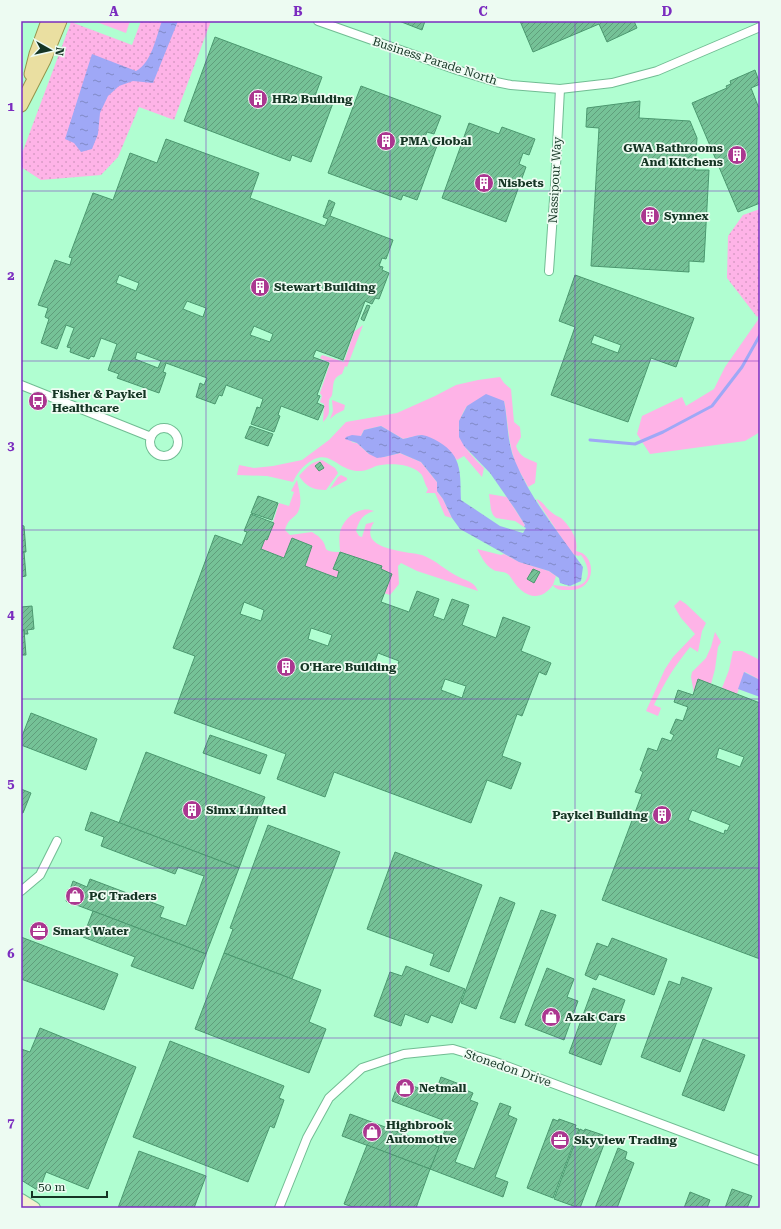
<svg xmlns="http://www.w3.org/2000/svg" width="781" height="1229" viewBox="0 0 781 1229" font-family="'Roboto Serif',serif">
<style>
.green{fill:#feb3e7}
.park{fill:url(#park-dots)}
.water{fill:url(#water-ripples)}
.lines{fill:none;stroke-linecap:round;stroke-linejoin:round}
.stream{stroke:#9fa8f6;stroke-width:3}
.building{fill:url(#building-hatch);stroke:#4b986f;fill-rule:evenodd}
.minor-casing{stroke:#71bd93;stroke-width:10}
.secondary-casing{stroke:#71bd93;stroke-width:14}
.primary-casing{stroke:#96954c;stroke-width:15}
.minor{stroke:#fff;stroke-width:8}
.secondary{stroke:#f4efd0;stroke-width:12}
.primary{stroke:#eadfa1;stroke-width:13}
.grid{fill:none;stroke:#7b2cbf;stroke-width:1;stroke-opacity:0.55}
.labels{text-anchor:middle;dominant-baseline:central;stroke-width:3.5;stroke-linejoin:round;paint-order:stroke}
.street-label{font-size:12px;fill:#153524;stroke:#edfbf2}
.poi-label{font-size:12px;font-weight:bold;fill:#153524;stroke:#edfbf2;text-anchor:start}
.neatline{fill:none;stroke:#7b2cbf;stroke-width:1.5}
.grid-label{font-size:13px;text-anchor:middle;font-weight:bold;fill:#7b2cbf}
</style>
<defs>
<pattern id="park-dots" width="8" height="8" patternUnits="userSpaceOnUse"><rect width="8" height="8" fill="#feb3e7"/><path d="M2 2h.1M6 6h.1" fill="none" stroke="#d99bc6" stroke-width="1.8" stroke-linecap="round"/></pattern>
<pattern id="water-ripples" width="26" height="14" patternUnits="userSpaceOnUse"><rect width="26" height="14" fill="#9fa8f6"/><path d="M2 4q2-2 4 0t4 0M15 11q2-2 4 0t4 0" fill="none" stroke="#808ac7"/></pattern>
<pattern id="building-hatch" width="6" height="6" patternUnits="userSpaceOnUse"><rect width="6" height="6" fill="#75c297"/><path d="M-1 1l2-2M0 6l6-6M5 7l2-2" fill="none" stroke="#5f9e7b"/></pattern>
</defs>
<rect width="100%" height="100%" fill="#b0fed1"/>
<g class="green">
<path d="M94 21H130L126 33Z"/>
<path d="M760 317V432L745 441 650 454 637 434 642 416 682 397 686 406 714 389 725 367Z"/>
<path d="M363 325 347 367 345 366 342 374C331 378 334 387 332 395 331 398 329 398 329 401 328 411 332 413 323 422L324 404 320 402 322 396 320 393 330 363 320 358 322 355 344 362 354 332Z"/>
<path d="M500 377 504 383 511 389 514 422 520 427 521 437 516 446C520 458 527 458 537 463L535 483 528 487C524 478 517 469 514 459 508 441 508 420 504 401L467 406C464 410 462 415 460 420 454 439 472 456 484 468L482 477 464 456 457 460 440 443 421 435 403 439 381 426 364 430 361 436 351 442 357 443 369 454 384 457 400 453 421 462 437 482V491L443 499 452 518 445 516 435 493H426L428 489C424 484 424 476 420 473 410 463 388 463 376 466 371 468 366 471 361 471 336 472 331 446 308 463 301 468 296 475 293 482L267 476 237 475 239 465 254 468 273 466 302 460 329 440 346 422 397 413 435 396 456 385 478 380Z"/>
<path d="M332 400 345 405 344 410 336 414 330 419 333 411Z"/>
<path d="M322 460 335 468 338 473 326 490C312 490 306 486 299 476 306 468 311 462 322 460Z"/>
<path d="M341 475 347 478V480L330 489 338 477Z"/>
<path d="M297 480C299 490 303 502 298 512 293 520 289 517 285 530L290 535 312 532C314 534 318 535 320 538 330 547 319 552 340 552 340 545 338 536 341 529 345 517 361 505 374 511 362 515 360 519 356 531L359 536 362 537 366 524 374 522C356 550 407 551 422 555 436 560 446 571 459 577 464 580 471 581 475 586 476 587 477 589 478 591L417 571 401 563 398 566 399 584 390 595 384 593 392 574 381 569 382 566 340 552 333 569 339 571 337 578 305 566 312 546 292 538 284 558 261 549 265 539H268L279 503 289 506 294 492 291 491Z"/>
<path d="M489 494 507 497 525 525 524 527 515 521 496 518 493 515 491 510Z"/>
<path d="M536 499C543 501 545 507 550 511 553 514 557 516 561 518 570 526 579 540 576 551 578 552 580 552 582 553 594 560 594 580 582 587 577 590 572 590 567 590 561 590 556 590 553 585 544 597 533 600 521 590 516 586 513 580 509 575 504 570 497 573 492 569 485 565 481 556 477 549L501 555 504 554 520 562 549 571 556 576 553 585C561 586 568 587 576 586 593 583 589 565 581 555L578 556 573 554 568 548Z"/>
<path d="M680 600 686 604 706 623 702 631 698 652 690 647C674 667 665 681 654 705L661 708 658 716 646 711 665 669 673 657 695 634 681 618 674 606Z"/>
<path d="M715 632 721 642 718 647 715 669 711 684 694 693 691 677 692 672 706 658 711 647Z"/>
<path d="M733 651H742L760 660V680L745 672 737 694 722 688 729 670Z"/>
</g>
<g class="park">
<path d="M141 21H211L174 120 139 107 118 157 101 175 41 180 21 167V156L71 22 132 45Z"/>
<path d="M760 209V314L757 317 727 278 728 236 743 215Z"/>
</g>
<g class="water">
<path d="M162 21H178L153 83 133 81 119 86 108 96 100 113 98 134 92 149 81 152 74 143 65 139 92 54 136 71C152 62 156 37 162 21Z"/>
<path d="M486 394 504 401C508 420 507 443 515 461 531 500 559 533 583 567L581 581 570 586 560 583 559 578 549 571 519 562 460 529 452 518 443 499 437 491V482L421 462 400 453 384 457 377 458 369 454 357 443 345 439 346 437 352 435 361 436 364 430 381 426 403 439C409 438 416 435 422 435 428 436 434 439 439 442 463 456 460 475 461 500L500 526 523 533 526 528 524 527 525 525 515 509 490 473 464 446 459 437V421L467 406Z"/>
<path d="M744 672 760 680V697L738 689Z"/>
</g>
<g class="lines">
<path class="stream" d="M590 440 635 444 663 432 712 406 742 367 760 335"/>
</g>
<g class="building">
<path d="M399 21H425L422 30Z"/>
<path d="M520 21H634L637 28 607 42 599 24 533 52Z"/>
<path d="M215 37 322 77 315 96 333 103 311 162 292 155 290 161 184 121Z"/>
<path d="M755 70 760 84 751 88 758 106H760V203L738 212 692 103 727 88 726 86 731 84 730 81Z"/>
<path d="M361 86 441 116 434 134 427 132 424 139 438 143 417 200 403 195 401 200 328 173Z"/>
<path d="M640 101 639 118 690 121 697 138 695 170H709L704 262 689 261V272L591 266 599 128 586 127 587 108Z"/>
<path d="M469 123 499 134 502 127 535 139 529 155 523 153 519 164 526 167 506 222 442 198Z"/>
<path d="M166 139 259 173 250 198 325 226 328 219 323 217 329 200 335 203 330 216 393 240 386 259 382 258 379 266 383 267 382 270 389 273 379 299 375 298 372 304 365 301 343 360 316 350 313 357 329 363 317 395 320 396 317 403 324 406 318 420 281 406 278 415 280 416 274 432 251 424 257 407 260 408 263 399 226 385 222 396 219 395 215 404 196 397 200 383 204 385 207 378 166 363 163 372 166 373 159 393 117 378 119 374 108 370 117 344 101 338 94 357 91 356 89 359 70 352 71 348 67 347 74 328 66 325 57 349 41 343 49 319 45 317 48 308 38 305 55 260 70 265 72 258 69 257 93 193 113 200 130 153 157 163ZM119 275 139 283 136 291 116 283ZM187 301 206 308 203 317 183 309ZM254 326 273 334 270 342 250 335ZM137 352 161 361 158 368 135 359Z"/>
<path d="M575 275 694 318 676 367 651 358 628 422 551 395 575 327 559 321ZM594 335 621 345 618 353 591 343Z"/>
<path d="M367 305 370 306 364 321 361 319Z"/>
<path d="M250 426 273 434 268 446 245 438Z"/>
<path d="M320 462 324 468 319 471 315 466Z"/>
<path d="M258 496 278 503 272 520 251 513Z"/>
<path d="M251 514 274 523 267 540 265 539 261 549 284 558 292 538 312 546 305 566 337 578 339 571 333 569 340 552 382 566 381 569 392 574 381 602 409 612 417 591 439 599 433 616 444 620 452 599 469 605 462 625 496 638 503 617 530 627 521 651 551 663 546 675 539 672 522 716 517 714 502 756 521 763 511 789 487 780 471 823 334 772 325 797 277 779 286 754 174 713 195 656 173 648 215 535 242 545 247 532 244 531ZM244 602 264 610 261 621 240 614ZM311 628 332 635 328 646 308 639ZM378 653 399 661 395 672 374 664ZM445 679 466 686 462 698 441 690Z"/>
<path d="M21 525 24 526 26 552H21Z"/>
<path d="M21 552H24L26 576 21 577Z"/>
<path d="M533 569 540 572 534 583 527 579Z"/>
<path d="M32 606 34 629 27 630 28 634H24V630H21V607Z"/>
<path d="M21 630H24L26 655H21Z"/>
<path d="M698 679 760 703V959L602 900 642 794 635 792 643 772 640 770 648 748 657 751 662 738 671 741 674 735 670 733 676 719 683 721 688 707 674 702 678 690 693 695ZM719 748 744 757 740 767 716 758ZM692 810 730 825 727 831 725 830 724 834 688 820Z"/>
<path d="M31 713 97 739 86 770 21 745V739Z"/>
<path d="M210 735 267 755 260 774 203 753Z"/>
<path d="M146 752 265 797 239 868 119 823Z"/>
<path d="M21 789 31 793 23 813H21Z"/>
<path d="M91 812 239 868 206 954 66 901 73 881 87 887 90 879 164 907 160 917 186 926 204 876 178 867 175 874 101 846 104 837 85 830Z"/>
<path d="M268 825 340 852 292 979 224 953 233 929 230 928Z"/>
<path d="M395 852 482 885 449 972 430 965 434 954 367 929Z"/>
<path d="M500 897 515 903 476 1009 461 1003Z"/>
<path d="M541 910 556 915 515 1023 500 1018Z"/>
<path d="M93 911 206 954 193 989 131 966 135 957 83 937Z"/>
<path d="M21 937 118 974 104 1010 21 979Z"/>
<path d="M612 938 667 959 654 995 599 974 596 980 585 975 597 943 608 947Z"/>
<path d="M224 953 321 990 309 1022 326 1029 309 1073 195 1029Z"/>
<path d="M406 966 465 989 452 1023 431 1015 428 1023 405 1014 401 1026 374 1016 390 972 402 976Z"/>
<path d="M547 968 574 979 567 997 578 1001 564 1040 525 1025Z"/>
<path d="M682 977 712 988 680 1072 641 1057 669 981 680 985Z"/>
<path d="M593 988 625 1000 601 1065 569 1053Z"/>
<path d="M40 1028 136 1067 88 1189 46 1172 39 1191 21 1180V1049L30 1052Z"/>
<path d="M703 1039 745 1055 724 1111 682 1095Z"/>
<path d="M170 1041 284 1086 279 1098 284 1100 274 1128 270 1126 248 1182 133 1137Z"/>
<path d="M441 1077 462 1085 461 1088 473 1093 470 1100 478 1103 455 1162 474 1169 500 1103 511 1107 508 1115 517 1119 495 1177 508 1182 503 1197 430 1169 448 1122 392 1101 399 1081 435 1094Z"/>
<path d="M350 1114 439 1147 430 1169 342 1136Z"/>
<path d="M553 1119 558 1121 559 1119 576 1125 575 1128 579 1129 553 1198 527 1188Z"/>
<path d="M580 1129 584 1131 585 1129 603 1135 602 1138 606 1139 580 1208H579L554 1199Z"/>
<path d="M367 1145 430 1169 416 1208H356L344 1204Z"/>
<path d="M618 1148 627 1152 625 1159 634 1163 617 1208H595Z"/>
<path d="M139 1151 206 1176 194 1208H118Z"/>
<path d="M732 1189 752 1196 747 1208H725Z"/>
<path d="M690 1192 710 1200 707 1208H684Z"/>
</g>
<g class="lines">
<defs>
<g id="minor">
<path d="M318 21 457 70 496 82 511 85 560 89 612 83 657 71 760 27"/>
<path d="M549 271 555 185 560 89"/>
<path d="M21 385 151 437"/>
<circle cx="164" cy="442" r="14"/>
<path d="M21 891 40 875 57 841"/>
<path d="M279 1208 307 1138 329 1098 362 1068 404 1054 453 1049 493 1061 760 1161"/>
</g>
<path id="secondary" d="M21 1200 34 1208"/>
<g id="primary">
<path d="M31 74 36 54 48 21"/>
<path d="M21 105 44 60 60 21"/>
</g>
</defs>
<use href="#minor" class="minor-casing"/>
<use href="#secondary" class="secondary-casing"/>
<use href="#primary" class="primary-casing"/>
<use href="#minor" class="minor"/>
<use href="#secondary" class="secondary"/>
<use href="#primary" class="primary"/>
</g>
<path class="grid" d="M206 21V1208M390 21V1208M575 21V1208M21 191H760M21 361H760M21 530H760M21 699H760M21 868H760M21 1038H760"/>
<defs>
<symbol id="building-disc" viewBox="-11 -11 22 22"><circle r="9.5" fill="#ab3790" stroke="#edfbf2"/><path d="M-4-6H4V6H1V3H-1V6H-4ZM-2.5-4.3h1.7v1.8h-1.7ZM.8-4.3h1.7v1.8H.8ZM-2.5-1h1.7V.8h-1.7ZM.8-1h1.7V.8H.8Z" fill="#fff"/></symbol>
<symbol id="bus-disc" viewBox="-11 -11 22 22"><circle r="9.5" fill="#ab3790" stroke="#edfbf2"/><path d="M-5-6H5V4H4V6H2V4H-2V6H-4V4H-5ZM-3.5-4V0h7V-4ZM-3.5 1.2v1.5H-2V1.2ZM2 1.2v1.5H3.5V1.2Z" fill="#fff"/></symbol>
<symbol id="shop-disc" viewBox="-11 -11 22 22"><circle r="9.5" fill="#ab3790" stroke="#edfbf2"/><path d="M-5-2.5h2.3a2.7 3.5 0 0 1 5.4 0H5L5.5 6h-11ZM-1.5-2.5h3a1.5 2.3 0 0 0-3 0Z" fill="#fff"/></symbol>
<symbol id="office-disc" viewBox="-11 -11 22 22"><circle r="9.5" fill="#ab3790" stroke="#edfbf2"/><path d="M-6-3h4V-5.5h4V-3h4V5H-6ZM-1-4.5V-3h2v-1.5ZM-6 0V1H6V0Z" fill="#fff"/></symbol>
</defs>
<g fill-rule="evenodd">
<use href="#building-disc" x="247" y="88" width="22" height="22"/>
<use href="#building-disc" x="375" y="130" width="22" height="22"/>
<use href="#building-disc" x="726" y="144" width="22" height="22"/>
<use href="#building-disc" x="473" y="172" width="22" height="22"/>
<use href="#building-disc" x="639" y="205" width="22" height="22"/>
<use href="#building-disc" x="249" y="276" width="22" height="22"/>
<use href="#bus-disc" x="27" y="390" width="22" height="22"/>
<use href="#building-disc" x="275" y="656" width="22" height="22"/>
<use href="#building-disc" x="181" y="799" width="22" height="22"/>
<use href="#building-disc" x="651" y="804" width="22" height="22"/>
<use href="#shop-disc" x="64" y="885" width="22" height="22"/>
<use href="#office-disc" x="28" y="920" width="22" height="22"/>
<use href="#shop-disc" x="540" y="1006" width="22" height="22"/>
<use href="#shop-disc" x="394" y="1077" width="22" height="22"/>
<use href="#shop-disc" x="361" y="1121" width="22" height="22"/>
<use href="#office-disc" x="549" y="1129" width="22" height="22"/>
</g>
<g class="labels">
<g class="street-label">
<text transform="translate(435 61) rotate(18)">Business Parade North</text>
<text transform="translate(555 180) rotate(-87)">Nassipour Way</text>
<text transform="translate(508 1068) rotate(19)">Stonedon Drive</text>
</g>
<g class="poi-label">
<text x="272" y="99">HR2 Building</text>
<text x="400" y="141">PMA Global</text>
<text x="723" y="148" text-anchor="end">GWA Bathrooms<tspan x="723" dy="14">And Kitchens</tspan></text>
<text x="498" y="183">Nisbets</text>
<text x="664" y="216">Synnex</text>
<text x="274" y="287">Stewart Building</text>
<text x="52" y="394">Fisher &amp; Paykel<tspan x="52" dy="14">Healthcare</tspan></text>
<text x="300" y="667">O'Hare Building</text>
<text x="206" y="810">Simx Limited</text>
<text x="648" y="815" text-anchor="end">Paykel Building</text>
<text x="89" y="896">PC Traders</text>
<text x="53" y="931">Smart Water</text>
<text x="565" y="1017">Azak Cars</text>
<text x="419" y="1088">Netmall</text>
<text x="386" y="1125">Highbrook<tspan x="386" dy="14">Automotive</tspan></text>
<text x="574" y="1140">Skyview Trading</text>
</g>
</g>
<rect width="781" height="1229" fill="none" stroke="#edfbf2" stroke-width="44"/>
<g transform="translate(50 50) rotate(98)" stroke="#edfbf2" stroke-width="3" paint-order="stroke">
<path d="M0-3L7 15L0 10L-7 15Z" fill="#153524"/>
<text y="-6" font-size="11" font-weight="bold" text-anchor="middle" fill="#153524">N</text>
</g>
<path d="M32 1191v6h75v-6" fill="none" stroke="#153524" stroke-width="2"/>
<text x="38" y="1191" font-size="12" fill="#153524" stroke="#edfbf2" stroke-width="3" paint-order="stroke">50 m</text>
<rect x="22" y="22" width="737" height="1185" class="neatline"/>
<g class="grid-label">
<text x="114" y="16">A</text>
<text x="298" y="16">B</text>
<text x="483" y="16">C</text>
<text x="667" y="16">D</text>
<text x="11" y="111">1</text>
<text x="11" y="280">2</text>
<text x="11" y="450">3</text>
<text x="11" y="619">4</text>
<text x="11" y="788">5</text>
<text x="11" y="958">6</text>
<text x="11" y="1127">7</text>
</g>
</svg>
